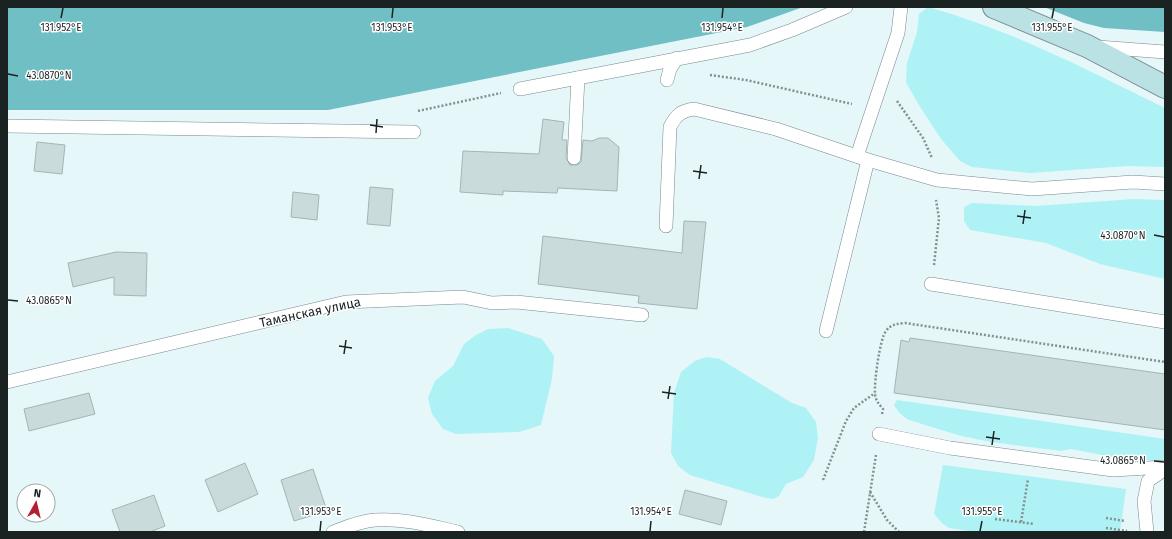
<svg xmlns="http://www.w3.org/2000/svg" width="1172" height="539" viewBox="0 0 1172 539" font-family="'Fira Sans',sans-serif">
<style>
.green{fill:#aff2f6}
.forest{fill:#6fbfc5}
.building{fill:#cadbdc;stroke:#a4b5b6}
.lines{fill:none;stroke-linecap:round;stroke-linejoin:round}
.lane-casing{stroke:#79898a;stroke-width:14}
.secondary-casing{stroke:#79898a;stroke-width:24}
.path{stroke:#839091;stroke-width:2.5;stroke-dasharray:2 2;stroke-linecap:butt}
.lane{stroke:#fff;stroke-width:13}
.secondary{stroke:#bae1e3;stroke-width:22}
.ticks{fill:none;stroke:#1b2222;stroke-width:1.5}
.labels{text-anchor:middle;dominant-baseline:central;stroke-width:3;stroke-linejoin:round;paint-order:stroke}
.street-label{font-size:13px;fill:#1b2222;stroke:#fff}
.ticks-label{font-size:10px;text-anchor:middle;fill:#1b2222;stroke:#fff;stroke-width:3;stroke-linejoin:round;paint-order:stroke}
</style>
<rect width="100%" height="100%" fill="#e5f7f8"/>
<g class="green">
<path d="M928 7C1011 30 1088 70 1165 108V167L1127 166 1031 173 972 167 960 161 941 139 917 102 906 82 907 63 917 32 919 14Z"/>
<path d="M1133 199 1165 200V279L1100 264 1046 243 970 230 964 221V207L972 203 1035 206Z"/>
<path d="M508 328 542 339 554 356 552 379 541 425 519 432 456 434 443 429 432 414 428 398 435 381 453 366 464 344 476 335 488 329Z"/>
<path d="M706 357 720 359 792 403 806 408 816 422 818 438 814 460 803 477 786 484 779 496 773 499 766 498 690 475 678 466 671 453 674 393 681 372 695 361Z"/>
<path d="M897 400 1165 439V459L1159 461 1118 458 1071 449 1061 451 991 442 961 436 909 420C902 416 898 412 894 405Z"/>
<path d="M943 465 1126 489 1120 532H975L949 528 943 524 934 514Z"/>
</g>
<g class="forest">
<path d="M7 7H803L747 27 328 110H7Z"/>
<path d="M1044 7H1165V32L1104 28 1084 23Z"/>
</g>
<g class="building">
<path d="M543 119 564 122 562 140H567L566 158 570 165H577L581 162 583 140 592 141 599 138H608L619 147 617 191 558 188 557 193 503 191V195L460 192 463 151 539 154Z"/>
<path d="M37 142 65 145 62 174 34 171Z"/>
<path d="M370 187 393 189 390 226 367 224Z"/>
<path d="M293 192 319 195 317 220 291 217Z"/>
<path d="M684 221 706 222 697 309 638 303 639 296 538 284 543 236 682 253Z"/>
<path d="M116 252 147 253 146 296 114 295V277L73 287 68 263Z"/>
<path d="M910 338 1165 374V430L894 393 901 340 909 342Z"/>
<path d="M89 393 95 414 29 431 24 409Z"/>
<path d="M245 463 258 494 218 512 205 480Z"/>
<path d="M313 469 327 511 294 521 281 480Z"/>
<path d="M685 490 727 501 721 525 679 514Z"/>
<path d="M154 495 165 526 150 532H120L112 510Z"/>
</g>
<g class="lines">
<defs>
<g id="lane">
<path d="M1098 47 1165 52"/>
<path d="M667 80 670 69 677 58"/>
<path d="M520 89 750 45 792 30 846 7"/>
<path d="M7 126 414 132"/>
<path d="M857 156 898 33 901 7"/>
<path d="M574 158 578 78"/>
<path d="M666 226 670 127C676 115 681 111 694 109L776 129 868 160 937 180 1032 189 1133 182 1165 184"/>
<path d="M931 284 1165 322"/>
<path d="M826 331 868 160"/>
<path d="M7 382 346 302 463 297 492 303 516 302 642 315"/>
<path d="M879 434 950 448 1113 470 1165 467"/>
<path d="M333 532C346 527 360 521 375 520 403 518 431 526 458 532"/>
<path d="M1147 532 1144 501 1148 481 1165 469"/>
</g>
<path id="secondary" d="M994 7 1087 46 1165 87"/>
</defs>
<use href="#lane" class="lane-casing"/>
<use href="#secondary" class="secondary-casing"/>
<g class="path">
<path d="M710 75 746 80 852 104"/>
<path d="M897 101 923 138 932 158"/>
<path d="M418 111 501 93"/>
<path d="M934 265 939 218 936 200"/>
<path d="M882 414 883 409C879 404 875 400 875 393 874 382 880 338 886 331 891 324 897 324 905 323L1165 362"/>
<path d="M823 480 846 421 854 408 875 393"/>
<path d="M870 492 887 520 899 532"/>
<path d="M1106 518 1125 521"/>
<path d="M995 519 1034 524"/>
<path d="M1021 522 1028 479"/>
<path d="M1106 528 1127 531"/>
<path d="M864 532 876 455"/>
<path d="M965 532V531"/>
</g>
<use href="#lane" class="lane"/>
<use href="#secondary" class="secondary"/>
</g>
<path class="ticks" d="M61 18 63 8M392 18 393 8M722 18 723 8M1052 18 1054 8M8 74 18 76M370 125 383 127M376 133 377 119M693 171 707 173M699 179 701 165M1017 216 1031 218M1023 224 1025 210M1154 235 1164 237M8 300 18 301M339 346 352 348M344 354 346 340M662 392 676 394M668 399 670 386M986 437 1000 439M992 445 994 431M1154 461 1164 462M320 531 321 521M650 531 651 521M980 531 982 521"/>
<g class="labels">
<g class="street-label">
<text transform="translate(310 312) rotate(-12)">Таманская улица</text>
</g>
</g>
<g class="ticks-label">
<text x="61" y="31">131.952°E</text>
<text x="392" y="31">131.953°E</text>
<text x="722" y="31">131.954°E</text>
<text x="1052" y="31">131.955°E</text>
<text x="49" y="79">43.0870°N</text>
<text x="1123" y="239">43.0870°N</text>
<text x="49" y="304">43.0865°N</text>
<text x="1123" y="464">43.0865°N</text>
<text x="321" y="515">131.953°E</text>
<text x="651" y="515">131.954°E</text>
<text x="982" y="515">131.955°E</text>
</g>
<rect width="1172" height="539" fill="none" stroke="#1b2222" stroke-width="16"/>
<g transform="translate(36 503) rotate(8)"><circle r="19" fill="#ffffff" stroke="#a4a7a7"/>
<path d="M0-3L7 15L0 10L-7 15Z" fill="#b21f31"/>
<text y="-6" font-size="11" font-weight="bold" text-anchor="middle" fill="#1b2222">N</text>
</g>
</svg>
